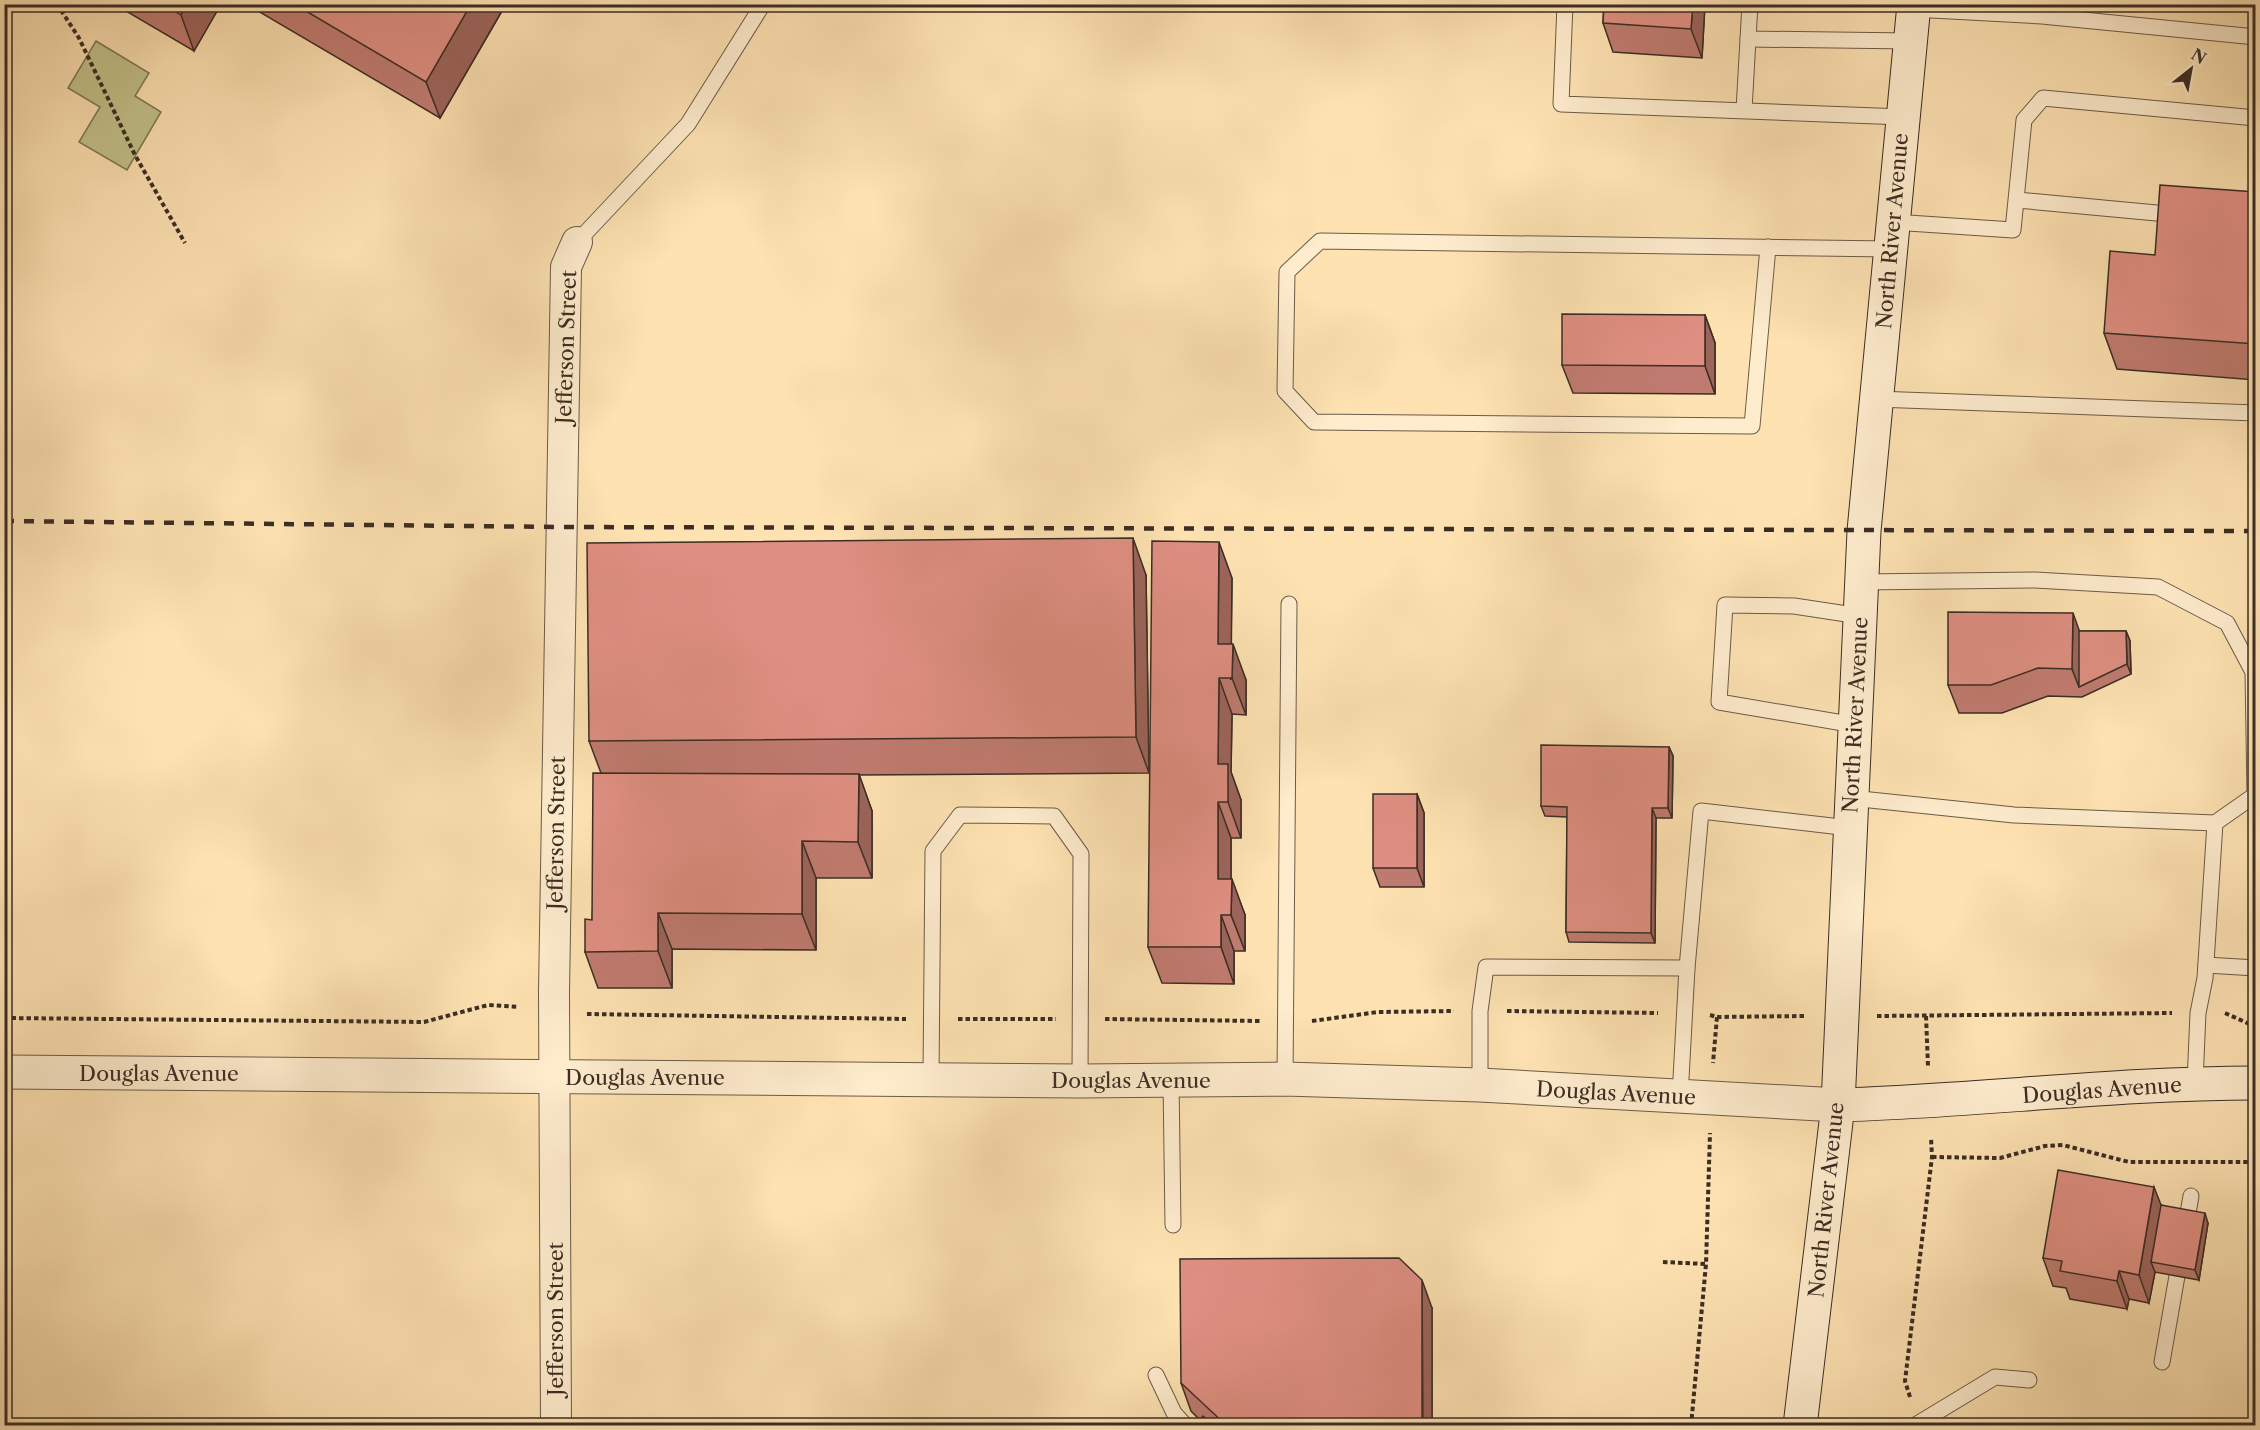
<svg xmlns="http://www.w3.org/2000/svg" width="2260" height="1430" viewBox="0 0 2260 1430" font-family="'Libre Caslon Text',serif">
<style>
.park{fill:#c3c28a;stroke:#7f7857;stroke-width:1.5}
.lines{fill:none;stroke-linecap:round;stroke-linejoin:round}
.service-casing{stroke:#6c5a48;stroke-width:17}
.minor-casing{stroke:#6c5a48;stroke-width:32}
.tertiary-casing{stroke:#6c5a48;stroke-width:35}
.secondary-casing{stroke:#3b2d24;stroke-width:35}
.path{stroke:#3b2d24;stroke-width:4;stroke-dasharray:4.5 3;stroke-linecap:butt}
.service{stroke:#feeccd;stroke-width:15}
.minor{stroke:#feeccd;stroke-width:30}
.tertiary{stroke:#feeccd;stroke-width:33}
.secondary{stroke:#feeccd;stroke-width:33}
.rail{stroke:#3b2d24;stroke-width:4.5;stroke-dasharray:10 10;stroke-linecap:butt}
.wall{fill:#c07b70;stroke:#3b2d24;stroke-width:1.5}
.shaded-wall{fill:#9c645b;stroke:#3b2d24;stroke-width:1.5}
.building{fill:#df8f82;stroke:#3b2d24;stroke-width:1.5}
.labels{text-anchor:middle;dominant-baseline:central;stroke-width:4.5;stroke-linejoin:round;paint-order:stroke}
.street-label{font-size:21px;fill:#3b2d24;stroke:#feeccd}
</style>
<rect width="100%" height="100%" fill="#fee2b2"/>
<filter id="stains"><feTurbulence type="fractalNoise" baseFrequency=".00333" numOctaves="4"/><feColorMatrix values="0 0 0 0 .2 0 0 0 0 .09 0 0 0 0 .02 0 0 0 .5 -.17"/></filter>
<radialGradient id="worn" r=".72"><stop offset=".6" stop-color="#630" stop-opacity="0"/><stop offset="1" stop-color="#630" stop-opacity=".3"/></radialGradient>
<path class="park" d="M96 41 149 73 135 96 161 112 127 170 79 142 100 107 68 88Z"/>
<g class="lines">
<defs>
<g id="service">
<path d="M1565 4 1561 104 1903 117"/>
<path d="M1750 4 1748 39 1910 41"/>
<path d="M1913 9 2042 16 2256 37"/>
<path d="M1744 110 1748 39"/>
<path d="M2017 200 2178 215"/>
<path d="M1893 222 2013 230 2024 120 2043 98 2256 118"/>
<path d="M577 242 688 124 763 4"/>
<path d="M1768 247 1752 426 1314 422 1285 391 1287 272 1320 241 1891 249"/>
<path d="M1876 399 2256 413"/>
<path d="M1855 725 1719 702 1725 605 1794 606 1860 616"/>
<path d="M1851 798 2014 815 2215 823 2255 795 2253 672 2227 623 2158 587 2035 580 1861 582"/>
<path d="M2206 965 2256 968"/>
<path d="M931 1078 933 851 960 815 1054 816 1081 854 1080 1081"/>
<path d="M1285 1079 1289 604"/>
<path d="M1171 1080 1173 1225"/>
<path d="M2195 1083 2198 1013 2205 978 2215 823"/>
<path d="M1480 1085V1011L1486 967 1687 968 1701 811 1850 828"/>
<path d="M1680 1097 1687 968"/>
<path d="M2187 1219 2191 1196"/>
<path d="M2162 1362 2177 1276"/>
<path d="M1156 1375 1174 1413 1186 1426"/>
<path d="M1914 1426 1995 1377 2029 1380"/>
</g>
<path id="minor" d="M556 1426 554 992 566 267 577 242"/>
<path id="tertiary" d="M4 1072 1080 1081 1285 1079 1480 1085 1838 1105"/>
<g id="secondary">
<path d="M1838 1105C1977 1101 2116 1083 2256 1083"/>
<path d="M1800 1426 1838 1105 1864 531 1914 4"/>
</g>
</defs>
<use href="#service" class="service-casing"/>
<use href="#minor" class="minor-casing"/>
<use href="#tertiary" class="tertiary-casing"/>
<use href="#secondary" class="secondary-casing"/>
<g class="path">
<path d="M57 4 79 38 135 155 185 243"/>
<path d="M4 25 16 4"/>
<path d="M1507 1011 1658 1013"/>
<path d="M2225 1013 2256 1027"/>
<path d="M587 1014 906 1019"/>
<path d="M1710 1015 1717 1017 1713 1063"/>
<path d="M1877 1016 2172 1013"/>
<path d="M1926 1016 1928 1066"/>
<path d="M1717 1017 1806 1016"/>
<path d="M4 1018 424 1022 488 1005 519 1007"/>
<path d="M958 1019H1056"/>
<path d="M1105 1019 1260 1021"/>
<path d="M1312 1021 1378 1012 1454 1011"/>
<path d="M1932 1157 2000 1158 2045 1146 2063 1145 2129 1162H2256"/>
<path d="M1663 1262 1706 1264"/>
<path d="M1910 1397 1905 1381 1932 1157 1931 1137"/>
<path d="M1691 1426 1706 1264 1710 1133"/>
</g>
<use href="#service" class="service"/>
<use href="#minor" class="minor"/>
<use href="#tertiary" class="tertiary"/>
<use href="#secondary" class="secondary"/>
<path class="rail" d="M4 521 560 527 2256 531"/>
</g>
<g class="wall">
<path d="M114 4H221L194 51Z"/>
<path d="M246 4H506L440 118Z"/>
<path d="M1604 4H1705L1702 58 1613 52 1603 23Z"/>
<path d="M2256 192V380L2117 369 2104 333 2155 255Z"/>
<path d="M1705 315 1715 343V394L1573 393 1562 365Z"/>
<path d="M1146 575 1149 773 859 775 872 811V878H816V950L672 949V988H598L585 952 592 920 601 773 589 741Z"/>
<path d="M1232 578 1231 644 1246 680V715L1232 714 1231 772 1241 800V838H1231V879L1245 915V951H1234V984L1162 983 1148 947Z"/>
<path d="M2079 631H2126L2130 641 2131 674 2082 697 2048 696 2002 713H1959L1948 685Z"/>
<path d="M1669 747 1673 756 1672 818H1656L1655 943 1569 942 1566 932 1567 817 1545 816 1541 806Z"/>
<path d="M1417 794 1424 813V887H1380L1373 868Z"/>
<path d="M2161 1205 2208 1223 2199 1280 2155 1272 2149 1303 2129 1299 2127 1309 2070 1299 2066 1288 2053 1286 2043 1258Z"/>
<path d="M1432 1308V1425H1195L1200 1420 1191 1411 1181 1383Z"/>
</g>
<g class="shaded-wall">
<path d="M186 4H221L194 51 181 15Z"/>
<path d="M471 4H506L440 118 426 82Z"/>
<path d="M1693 4H1705L1702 58 1691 29Z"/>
<path d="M1705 315 1715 343V394L1705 366Z"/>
<path d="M1133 538 1146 575 1149 773 1136 737Z"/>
<path d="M1219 542 1232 578 1231 680 1218 644Z"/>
<path d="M2073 613 2083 641 2079 687 2072 669Z"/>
<path d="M2126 631 2130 641 2131 674 2127 664Z"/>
<path d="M1233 644 1246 680V715L1232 678Z"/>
<path d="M1219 678 1232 714 1231 772 1241 800V838L1228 802 1218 764Z"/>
<path d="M1669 747 1673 756 1672 818 1668 808Z"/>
<path d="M859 774 872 811V878L858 842Z"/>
<path d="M1417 794 1424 813V887L1417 868Z"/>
<path d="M1218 802 1231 838V915L1218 879Z"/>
<path d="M1652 808 1656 818 1655 943 1651 933Z"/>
<path d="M802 841 816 878V950L802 914Z"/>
<path d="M1232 879 1245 915V951L1231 915Z"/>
<path d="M658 913 672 949V988L658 951Z"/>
<path d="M1221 915 1234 951V984L1221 947Z"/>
<path d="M2154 1187 2165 1215 2151 1262 2155 1272 2149 1303 2139 1275Z"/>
<path d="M2205 1213 2208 1223 2199 1280 2195 1270Z"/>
<path d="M2119 1271 2129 1299 2127 1309 2117 1281Z"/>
<path d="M1422 1280 1432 1308V1425H1423Z"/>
</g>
<g class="building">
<path d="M163 4H186L181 15Z"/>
<path d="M294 4H471L426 82Z"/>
<path d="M1604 4H1693L1691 29 1603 23Z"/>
<path d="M2160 185 2256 192V344L2104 333 2110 251 2155 255Z"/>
<path d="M1562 314 1705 315V366L1562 365Z"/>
<path d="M1133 538 1136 737 589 741 587 543Z"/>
<path d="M1152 541 1219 542 1218 644H1233L1232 678H1219L1218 764H1228V802H1218V879H1232L1231 915H1221V947H1148Z"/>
<path d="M1948 612 2073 613 2072 669 2038 668 1991 685H1948Z"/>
<path d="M2079 631H2126L2127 664 2079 687Z"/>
<path d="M1541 745 1669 747 1668 808H1652L1651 933 1566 932 1567 807 1541 806Z"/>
<path d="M593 773 859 774 858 842 802 841V914L658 913V951L585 952V919L592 920Z"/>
<rect x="1373" y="794" width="44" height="74"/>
<path d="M2058 1170 2154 1187 2139 1275 2119 1271 2117 1281 2060 1271 2062 1261 2043 1258Z"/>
<path d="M2161 1205 2205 1213 2195 1270 2151 1262Z"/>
<path d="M1399 1258 1422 1280V1425H1226L1181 1383 1180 1259Z"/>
<path d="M1203 1416 1213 1425H1195Z"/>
</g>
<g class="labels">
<g class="street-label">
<text transform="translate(1892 231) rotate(-85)">North River Avenue</text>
<text transform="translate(566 347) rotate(-88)">Jefferson Street</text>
<text transform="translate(1855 715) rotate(-87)">North River Avenue</text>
<text transform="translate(556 833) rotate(-89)">Jefferson Street</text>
<text x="159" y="1073">Douglas Avenue</text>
<text x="645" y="1077">Douglas Avenue</text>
<text x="1131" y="1080">Douglas Avenue</text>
<text transform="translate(2102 1090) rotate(-4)">Douglas Avenue</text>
<text transform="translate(1616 1093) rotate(3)">Douglas Avenue</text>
<text transform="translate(1826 1200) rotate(-84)">North River Avenue</text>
<text transform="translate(555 1319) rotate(-90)">Jefferson Street</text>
</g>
</g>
<rect width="2260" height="1430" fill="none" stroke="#fee2b2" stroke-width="24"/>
<rect x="6" y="6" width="2248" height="1418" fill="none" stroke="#3b2d24" stroke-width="3"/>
<rect x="12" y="12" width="2236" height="1406" fill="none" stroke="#3b2d24" stroke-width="1.5"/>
<g transform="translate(2191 69) rotate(31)" stroke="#feeccd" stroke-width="4.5" paint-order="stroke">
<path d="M0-4.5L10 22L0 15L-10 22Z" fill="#3b2d24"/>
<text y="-9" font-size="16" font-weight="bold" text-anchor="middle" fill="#3b2d24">N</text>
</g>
<rect width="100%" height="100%" filter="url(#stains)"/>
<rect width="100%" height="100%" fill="url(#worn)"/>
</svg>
